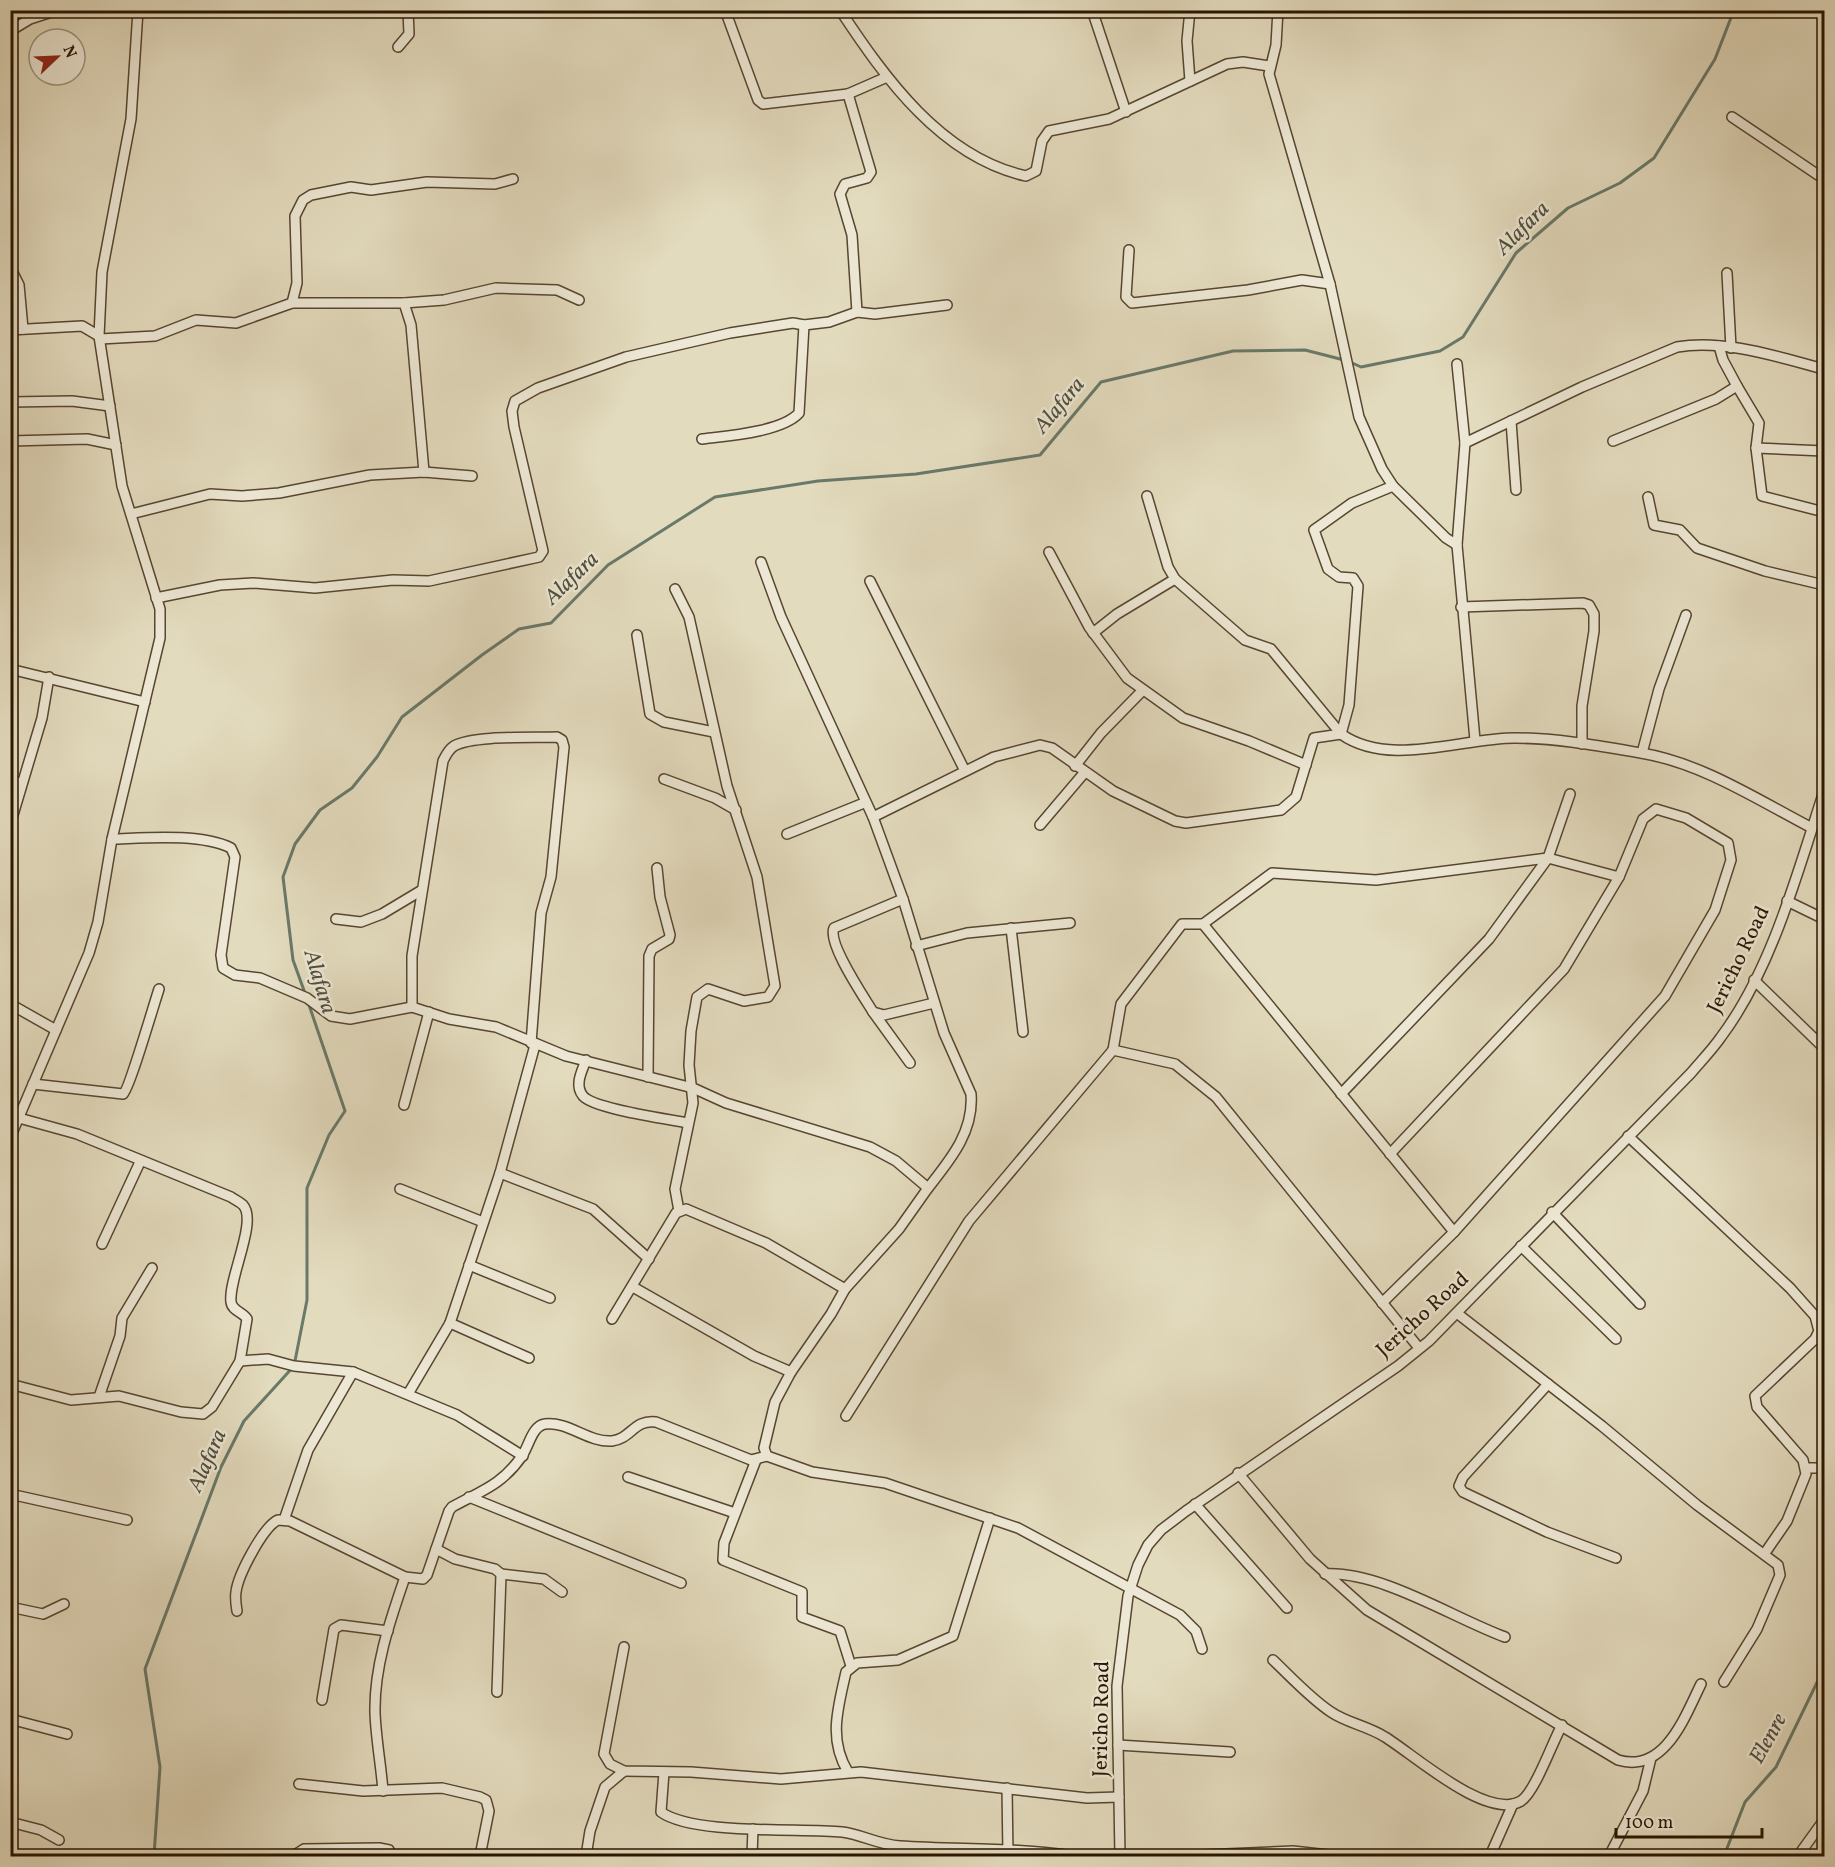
<svg xmlns="http://www.w3.org/2000/svg" width="1835" height="1867" viewBox="0 0 1835 1867" font-family="Vollkorn,serif">
<style>
.lines{fill:none;stroke-linecap:round;stroke-linejoin:round}
.stream{stroke:#69796a;stroke-width:3}
.minor-casing{stroke:#574630;stroke-width:12}
.minor{stroke:#ede8d5;stroke-width:9}
.labels{text-anchor:middle;dominant-baseline:central;stroke-width:5;stroke-linejoin:round;paint-order:stroke}
.street-label{font-size:21px;fill:#281500;stroke:#ede8d5}
.water-label{font-size:22px;font-style:italic;fill:#4e4f3e;stroke:#ede8d5}
</style>
<rect width="100%" height="100%" fill="#e3dbbe"/>
<filter id="stains"><feTurbulence type="fractalNoise" baseFrequency=".00333" numOctaves="4"/><feColorMatrix values="0 0 0 0 .2 0 0 0 0 .09 0 0 0 0 .02 0 0 0 .5 -.17"/></filter>
<radialGradient id="worn" r=".72"><stop offset=".6" stop-color="#630" stop-opacity="0"/><stop offset="1" stop-color="#630" stop-opacity=".3"/></radialGradient>
<g class="lines">
<g class="stream">
<path d="M1350 362 1361 367 1440 351 1463 337 1516 253 1568 208 1620 183 1654 158 1715 59 1734 10"/>
<path d="M306 996 293 960 283 877 295 844 320 810 352 788 377 757 402 717 482 655 519 629 551 623 608 565 715 497 818 481 916 474 1040 455 1101 382 1233 351 1305 350 1344 360"/>
<path d="M154 1856 160 1767 145 1669 221 1467 244 1421 294 1366 307 1300V1188L329 1135 345 1111 308 1002"/>
<path d="M1724 1856 1745 1802 1776 1767 1824 1668"/>
</g>
<defs>
<g id="minor">
<path d="M725 10 758 100 763 104 848 94"/>
<path d="M840 10C885 78 941 157 1026 176L1036 171 1042 141 1049 131 1109 119 1227 64 1243 62 1269 66"/>
<path d="M1092 10 1126 112"/>
<path d="M1278 10 1276 45 1269 74 1330 284 1359 417 1382 469 1393 486 1446 538 1457 545"/>
<path d="M10 31 30 19 58 10"/>
<path d="M398 47 409 34 408 10"/>
<path d="M1190 81 1187 41 1190 10"/>
<path d="M1732 117 1824 179"/>
<path d="M1129 250 1126 297 1132 303 1248 290 1302 280 1330 284"/>
<path d="M10 267 19 285 23 329"/>
<path d="M1727 273 1731 348"/>
<path d="M292 303 297 283 295 216 303 200 311 195 351 187 371 190 427 182 495 184 513 179"/>
<path d="M404 303 411 325 424 472"/>
<path d="M857 312 852 235 840 194 845 184 867 178 871 172 848 94 887 77"/>
<path d="M10 330 82 326 99 336"/>
<path d="M100 339 155 336 196 320 236 323 292 303H404L444 300 496 288 557 290 579 300"/>
<path d="M1457 364 1465 443 1457 545 1475 740"/>
<path d="M1737 386 1759 423 1756 448 1762 496 1824 512"/>
<path d="M10 402 72 401 110 406"/>
<path d="M1511 421 1516 490"/>
<path d="M702 439C726 436 782 432 799 413L804 325"/>
<path d="M10 441 87 439 116 445"/>
<path d="M1613 441 1716 399 1737 386 1723 360 1719 346"/>
<path d="M1465 443 1582 387 1677 347C1725 339 1778 357 1824 369"/>
<path d="M1756 448 1824 451"/>
<path d="M1147 496 1168 567 1175 579 1245 640 1271 649 1341 734C1389 768 1461 738 1515 738 1557 738 1600 746 1641 753 1702 763 1758 800 1812 828"/>
<path d="M1648 497 1654 525 1680 530 1697 548 1765 571 1824 585"/>
<path d="M131 514 210 494 242 496 279 493 370 475 424 472 472 476"/>
<path d="M1049 552 1089 627 1127 678 1183 718 1249 741 1306 765"/>
<path d="M761 562 781 617 873 817 903 899 944 1033 971 1094C974 1132 950 1160 928 1188"/>
<path d="M870 581 965 771"/>
<path d="M675 589 689 617 727 786 757 877 775 986 768 997 744 1001 708 989 697 997 691 1031 689 1065 693 1103 675 1189 679 1211"/>
<path d="M156 598 220 585 253 583 315 588 393 580 429 581 539 557 543 551 514 427 512 411 515 401 538 388 626 357 730 333 793 323 804 325 829 322 857 312 875 314 947 305"/>
<path d="M1461 607 1583 603 1589 605 1594 614V631L1582 706V744"/>
<path d="M1093 633 1117 614 1175 579"/>
<path d="M637 635 650 714 664 722 714 732"/>
<path d="M10 669 145 702"/>
<path d="M1341 734 1349 705 1358 586 1353 578 1339 577 1328 569 1314 530 1352 503 1393 486"/>
<path d="M1642 753 1659 689 1686 615"/>
<path d="M1075 766 1101 733 1143 690"/>
<path d="M664 779 715 798 736 810"/>
<path d="M10 781 22 783"/>
<path d="M873 817 994 757 1040 745 1052 748 1113 791 1175 821 1186 823 1281 810 1296 797 1314 738 1341 734"/>
<path d="M10 825 42 718 49 677"/>
<path d="M1040 825 1085 772"/>
<path d="M787 834 864 803"/>
<path d="M112 839C146 838 200 833 231 848L235 857 221 955 223 968 235 975 260 978 307 998 331 1016 350 1019 412 1007 449 1019 496 1027 566 1056 693 1088 726 1103 870 1147 896 1161 928 1188 899 1229 845 1289 831 1314 791 1372 775 1402 764 1448 767 1456 812 1472 885 1483 1018 1528 1180 1615 1196 1631 1202 1649"/>
<path d="M903 899 834 928C827 943 864 997 873 1012L884 1015 934 1003"/>
<path d="M1787 901 1824 919"/>
<path d="M336 919 361 922 382 914 422 890"/>
<path d="M1203 924 1272 873 1376 880 1548 858 1619 877"/>
<path d="M1011 928 1023 1032"/>
<path d="M916 946 967 933 1070 923"/>
<path d="M1754 980 1824 1048"/>
<path d="M10 1004 56 1030"/>
<path d="M412 1007V956L443 761C446 755 448 750 454 746 474 735 533 738 557 737L562 740 564 747 551 877 541 913 531 1043"/>
<path d="M873 1012 910 1063"/>
<path d="M535 1045 500 1173 593 1209 649 1259"/>
<path d="M1113 1050 1121 1004 1182 924H1203L1454 1232 1382 1303"/>
<path d="M586 1060C582 1071 574 1085 583 1096 594 1109 668 1119 688 1123"/>
<path d="M648 1077 649 956 652 949 669 939 670 935 660 897 657 868"/>
<path d="M33 1084 123 1094C129 1090 154 1004 159 989"/>
<path d="M1341 1094 1489 939 1548 858 1570 794"/>
<path d="M404 1105 429 1012"/>
<path d="M1628 1136 1790 1288 1815 1316 1819 1331 1815 1339 1755 1396 1757 1407 1803 1460 1806 1474 1787 1521 1765 1553"/>
<path d="M10 1138 89 953 98 922 112 839 160 638V609L122 486 99 336 102 272 131 119 138 10"/>
<path d="M1390 1154 1564 969 1619 877 1643 819 1656 809 1686 818 1728 843 1731 860 1715 910 1665 996 1454 1232"/>
<path d="M400 1189 483 1222"/>
<path d="M1552 1212 1640 1304"/>
<path d="M102 1244 140 1162"/>
<path d="M1521 1246 1616 1339"/>
<path d="M469 1265 550 1298"/>
<path d="M633 1287 754 1356 791 1372"/>
<path d="M1458 1314 1602 1426 1697 1505 1778 1565 1780 1575 1757 1629 1724 1682"/>
<path d="M612 1319 676 1213 686 1209 766 1243 845 1289"/>
<path d="M450 1323 500 1173"/>
<path d="M240 1361 268 1359 294 1366 353 1372 457 1415 523 1456"/>
<path d="M10 1384 71 1400 119 1396 181 1412 203 1414 212 1407 240 1361 247 1319C243 1312 232 1311 231 1302 228 1279 258 1221 243 1205 240 1202 235 1200 231 1197L77 1134 19 1118"/>
<path d="M1548 1384 1463 1477 1459 1486 1463 1492 1547 1532 1616 1558"/>
<path d="M408 1394 450 1323 529 1358"/>
<path d="M99 1397 120 1336 122 1318 152 1268"/>
<path d="M846 1416 969 1221 1113 1050 1175 1064 1216 1097 1419 1348"/>
<path d="M756 1460 724 1543 723 1560 802 1592V1617L840 1631 851 1666"/>
<path d="M1806 1468H1822L1824 1466"/>
<path d="M1238 1473 1310 1559 1367 1610 1618 1760C1665 1774 1685 1716 1701 1684"/>
<path d="M628 1477 735 1513"/>
<path d="M10 1494 127 1520"/>
<path d="M469 1497 681 1583"/>
<path d="M1195 1504 1287 1608"/>
<path d="M284 1520 308 1450 353 1372"/>
<path d="M436 1549 455 1559 495 1569 501 1574 497 1692"/>
<path d="M501 1574 544 1579 562 1592"/>
<path d="M1325 1574C1381 1571 1453 1618 1505 1637"/>
<path d="M10 1607 43 1614 64 1604"/>
<path d="M237 1611C236 1605 235 1598 236 1592 238 1575 263 1527 278 1520L290 1521 405 1577 423 1579 427 1575 449 1511 452 1507C481 1491 502 1485 522 1456 529 1446 532 1426 545 1424 568 1421 589 1443 612 1441 631 1439 634 1419 656 1422L751 1460 767 1456"/>
<path d="M624 1647 604 1754 610 1764 624 1771 691 1772 781 1779 861 1772 1087 1798 1119 1797"/>
<path d="M1273 1660C1291 1677 1310 1698 1331 1712 1347 1723 1368 1726 1385 1737 1413 1754 1487 1821 1521 1801 1535 1792 1552 1743 1562 1725"/>
<path d="M322 1700 334 1629 341 1625 388 1631"/>
<path d="M10 1719 67 1734"/>
<path d="M1118 1745 1230 1752"/>
<path d="M664 1772 661 1812C693 1835 799 1828 842 1832 861 1834 879 1845 900 1846 958 1850 1015 1847 1073 1856"/>
<path d="M848 1772C828 1739 838 1708 846 1672L857 1663 898 1660 953 1636 990 1518"/>
<path d="M299 1784 363 1791 442 1788 480 1797 486 1800 489 1811 480 1856"/>
<path d="M1007 1788 1008 1856"/>
<path d="M383 1791C381 1765 376 1739 375 1713 374 1666 390 1621 405 1577"/>
<path d="M10 1822 41 1830 59 1840"/>
<path d="M293 1856 304 1849 379 1848 389 1850 392 1856"/>
<path d="M586 1856 590 1831 605 1787 624 1771"/>
<path d="M752 1856 753 1829"/>
<path d="M1120 1856 1117 1686 1128 1596 1138 1565 1148 1545 1161 1530 1186 1511 1398 1366 1429 1341 1691 1073C1701 1061 1712 1050 1721 1037 1772 969 1798 871 1824 791"/>
<path d="M1179 1856 1293 1851 1337 1856"/>
<path d="M1490 1856 1513 1804"/>
<path d="M1609 1856 1643 1791 1651 1758"/>
<path d="M1798 1856 1824 1820"/>
</g>
</defs>
<use href="#minor" class="minor-casing"/>
<use href="#minor" class="minor"/>
</g>
<g class="labels">
<g class="street-label">
<text transform="translate(1739 960) rotate(-64)">Jericho Road</text>
<text transform="translate(1423 1315) rotate(-42)">Jericho Road</text>
<text transform="translate(1102 1719) rotate(-89)">Jericho Road</text>
</g>
<g class="water-label">
<text transform="translate(1523 229) rotate(-45)">Alafara</text>
<text transform="translate(1060 406) rotate(-50)">Alafara</text>
<text transform="translate(572 579) rotate(-44)">Alafara</text>
<text transform="translate(319 982) rotate(73)">Alafara</text>
<text transform="translate(208 1461) rotate(-66)">Alafara</text>
<text transform="translate(1769 1739) rotate(-61)">Elenre</text>
</g>
</g>
<rect width="1835" height="1867" fill="none" stroke="#e3dbbe" stroke-width="36"/>
<rect x="12" y="12" width="1811" height="1843" fill="none" stroke="#281500" stroke-width="3"/>
<rect x="18" y="18" width="1799" height="1831" fill="none" stroke="#281500" stroke-width="1.5"/>
<g transform="translate(57 57) rotate(67)"><circle r="28" fill="#ede8d5" stroke="#9e9480" stroke-width="1.5"/>
<path d="M0-4.5L10 22L0 15L-10 22Z" fill="#8f2418"/>
<text y="-9" font-size="16" font-weight="bold" text-anchor="middle" fill="#281500">N</text>
</g>
<path d="M1616 1828v9h146v-9" fill="none" stroke="#281500" stroke-width="3"/>
<text x="1625" y="1828" font-size="18" fill="#281500" stroke="#ede8d5" stroke-width="4.5" paint-order="stroke">100 m</text>
<rect width="100%" height="100%" filter="url(#stains)"/>
<rect width="100%" height="100%" fill="url(#worn)"/>
</svg>
